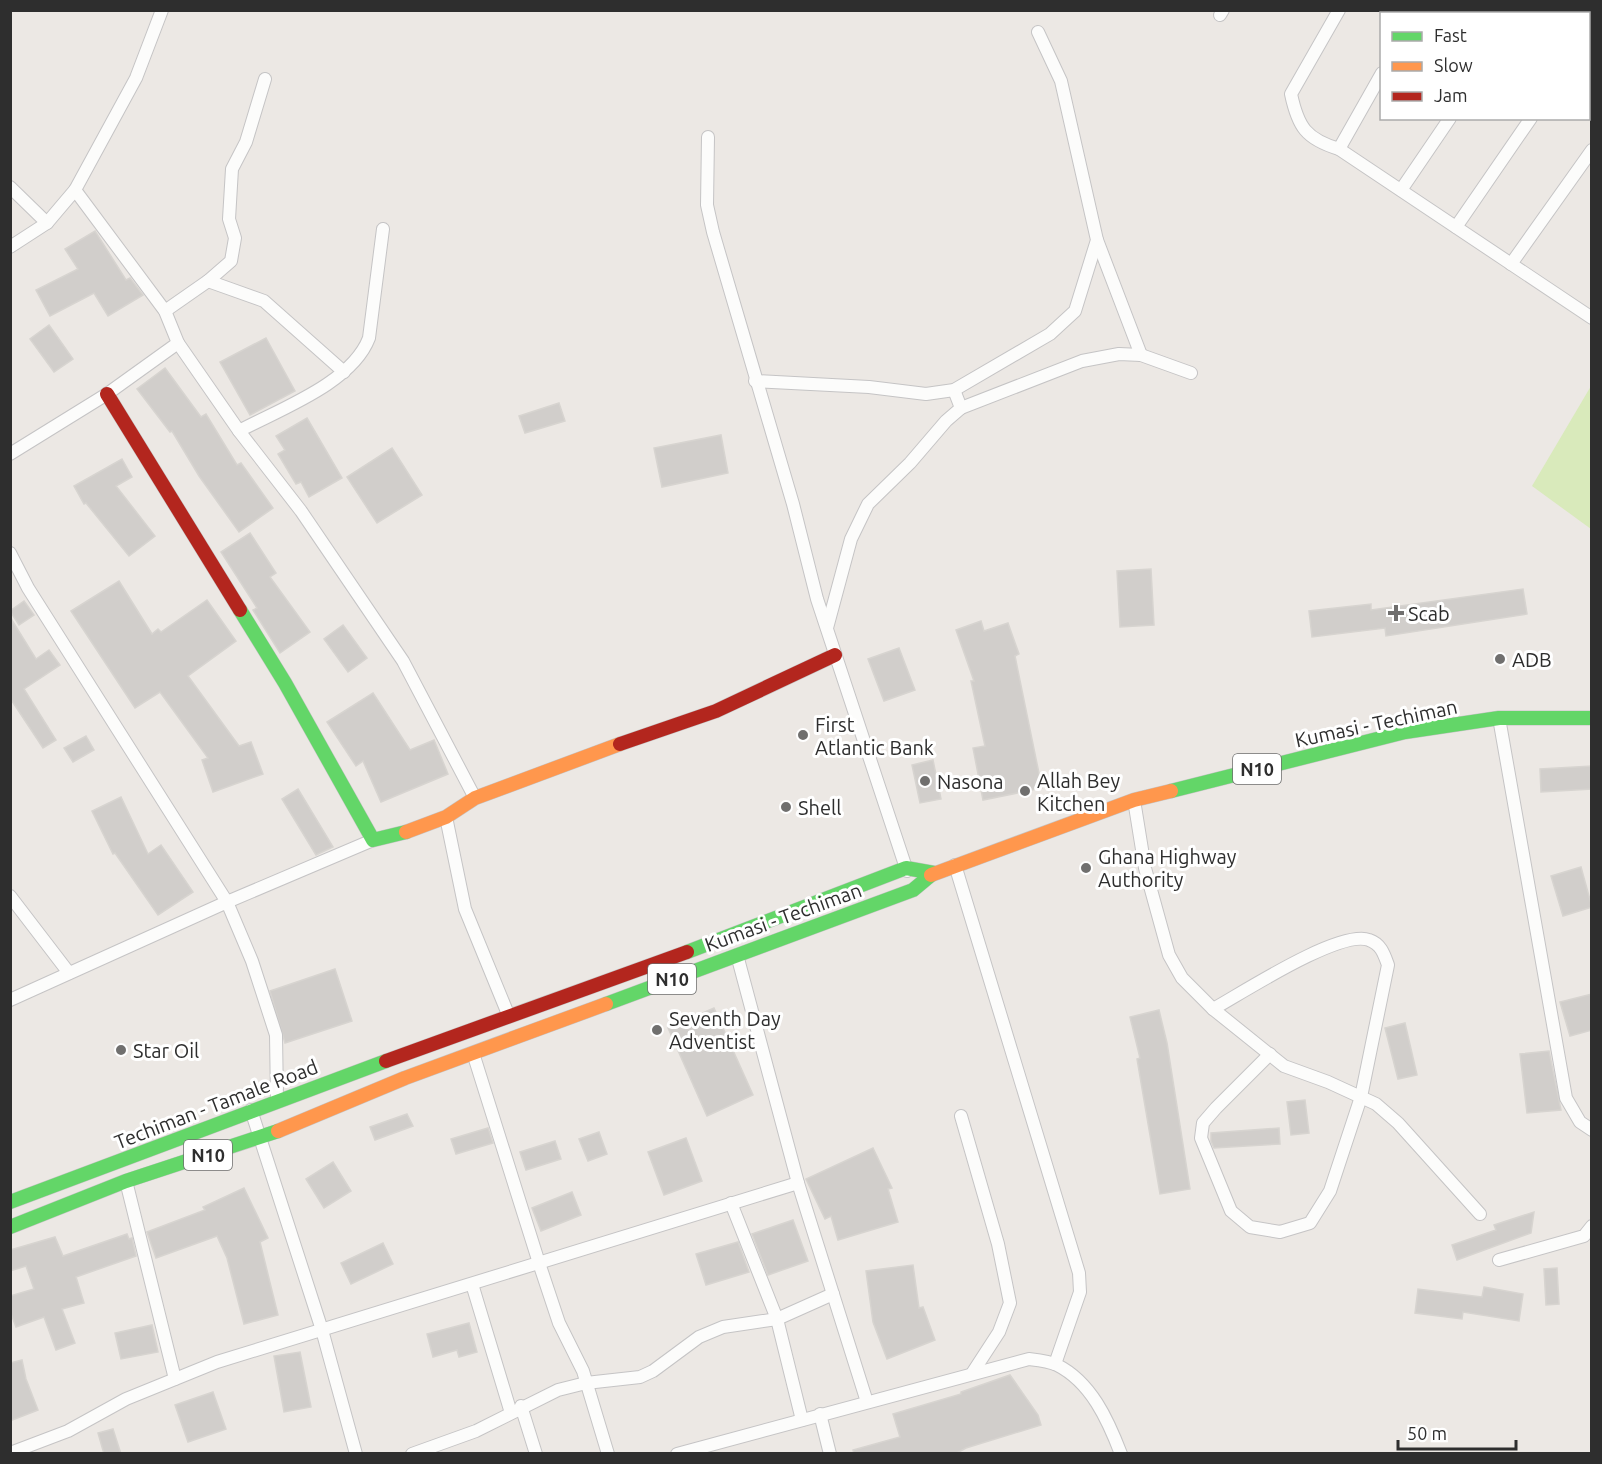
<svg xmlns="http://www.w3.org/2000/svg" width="1602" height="1464" viewBox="0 0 1602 1464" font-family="Ubuntu,sans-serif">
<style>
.pitch{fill:#d9eabb}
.building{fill:#d1cecb;stroke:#d7d4d0;stroke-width:1.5}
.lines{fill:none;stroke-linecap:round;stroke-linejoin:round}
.street-casing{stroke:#c5c4c5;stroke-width:14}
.fast-casing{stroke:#c5c4c5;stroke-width:15}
.slow-casing{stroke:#c5c4c5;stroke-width:15}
.jam-casing{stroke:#c5c4c5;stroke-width:15}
.street{stroke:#fcfcfb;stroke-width:12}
.fast{stroke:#63d668;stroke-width:14}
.slow{stroke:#ff974d;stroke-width:14}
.jam{stroke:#b3261e;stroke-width:14}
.poi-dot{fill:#706f6e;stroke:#fff;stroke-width:2}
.labels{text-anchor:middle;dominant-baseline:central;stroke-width:6;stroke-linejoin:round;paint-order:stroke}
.shield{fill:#fff;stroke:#6d6d6d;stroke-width:1.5}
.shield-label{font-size:18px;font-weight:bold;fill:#2e2e2e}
.poi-label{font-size:20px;fill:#2e2e2e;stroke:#fff;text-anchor:start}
.street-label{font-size:20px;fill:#2e2e2e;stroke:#fff}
</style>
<rect width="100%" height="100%" fill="#ece8e4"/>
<path class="pitch" d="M1591 386V529L1532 486Z"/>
<g class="building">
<path d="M95 231 126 280 130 278 143 295 108 316 94 293 50 316 36 290 78 269 65 249Z"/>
<path d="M49 325 73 359 54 372 30 339Z"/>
<path d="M266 338 295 391 250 415 220 362Z"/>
<path d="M165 368 201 417 206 414 237 465 241 463 273 508 239 532 199 476 172 431 170 432 137 389Z"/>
<path d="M559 403 565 421 525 433 519 416Z"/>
<path d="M307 418 342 478 309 497 301 482 296 484 278 454 285 450 276 436Z"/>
<path d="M721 435 728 473 662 487 654 448Z"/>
<path d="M392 448 422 495 377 523 347 477Z"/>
<path d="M122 459 132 477 116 486 155 536 129 556 86 503 84 504 74 486Z"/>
<path d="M250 533 276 573 270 577 310 632 280 653 253 610 257 608 221 552Z"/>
<path d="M1151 569 1154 625 1120 627 1117 571Z"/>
<path d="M119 581 152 634 158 629 161 632 207 600 236 641 188 676 239 746 251 742 263 774 213 792 202 760 208 758 160 692 135 708 71 611Z"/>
<path d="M1523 589 1527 614 1386 636 1385 628 1312 637 1309 611 1371 604V610Z"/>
<path d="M24 601 34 615 19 625 10 611Z"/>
<path d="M10 617 36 659 49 650 60 665 24 689 56 740 43 748 10 698Z"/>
<path d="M981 621 984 631 1008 623 1019 654 1015 656 1042 788 983 800 973 748 985 746 971 681H974L956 630Z"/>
<path d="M343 625 367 658 348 672 324 639Z"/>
<path d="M899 648 915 690 884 701 868 659Z"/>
<path d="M373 693 410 750 434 740 448 774 381 802 363 761 356 766 327 722Z"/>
<path d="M86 736 94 750 73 762 64 748Z"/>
<path d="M933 760 941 799 920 803 912 765Z"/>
<path d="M1592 766V789L1541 792 1540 769Z"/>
<path d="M298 789 333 847 316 855 282 799Z"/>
<path d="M121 797 148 854 161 845 193 892 158 915 115 853 113 854 92 811Z"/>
<path d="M1581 867 1592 907 1563 916 1551 876Z"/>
<path d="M335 969 352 1021 285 1043 270 991Z"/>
<path d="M1592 994V1030L1570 1036 1560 1002Z"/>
<path d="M714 1008 753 1095 707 1116 668 1028Z"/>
<path d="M1159 1010 1167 1043 1190 1189 1160 1194 1137 1059 1140 1058 1130 1017Z"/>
<path d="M1405 1023 1417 1075 1398 1079 1385 1028Z"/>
<path d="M1549 1051 1561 1110 1527 1113 1520 1054Z"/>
<path d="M1305 1100 1309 1133 1291 1135 1287 1102Z"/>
<path d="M407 1114 413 1126 375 1140 370 1127Z"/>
<path d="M488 1128 493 1143 456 1154 451 1139Z"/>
<path d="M1279 1128 1280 1144 1214 1148 1211 1141V1133Z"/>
<path d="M599 1132 607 1154 588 1161 579 1139Z"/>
<path d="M686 1138 702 1181 664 1195 648 1152Z"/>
<path d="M555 1141 561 1159 526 1170 520 1152Z"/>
<path d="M873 1148 892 1188 888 1189 898 1222 838 1240 831 1216 825 1219 806 1179Z"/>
<path d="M333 1162 351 1191 324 1208 306 1179Z"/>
<path d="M244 1188 268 1238 260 1242 278 1315 244 1324 227 1258 217 1236 156 1258 147 1232 205 1210 203 1207Z"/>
<path d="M572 1192 581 1215 541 1231 532 1208Z"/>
<path d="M1534 1212 1531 1233 1457 1260 1452 1245 1496 1230 1494 1225Z"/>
<path d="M793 1220 808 1261 768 1275 752 1234Z"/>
<path d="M127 1234 129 1239 132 1238 136 1256 76 1277 84 1303 62 1309 75 1343 56 1350 44 1317 16 1327 10 1311V1296L34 1289 26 1266 10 1271V1250L55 1237 63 1256Z"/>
<path d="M738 1242 749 1272 706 1285 696 1254Z"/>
<path d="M383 1243 393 1264 351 1284 341 1263Z"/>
<path d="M913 1265 919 1308 923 1307 935 1340 887 1359 873 1322 866 1271Z"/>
<path d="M1557 1268 1559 1304 1546 1305 1544 1269Z"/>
<path d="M1484 1287 1523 1294 1519 1321 1463 1312 1462 1319 1415 1313 1418 1289 1482 1297Z"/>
<path d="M469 1323 477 1352 459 1357 457 1350 433 1357 427 1334Z"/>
<path d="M152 1325 158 1352 121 1359 115 1333Z"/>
<path d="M300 1352 311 1407 284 1412 274 1356Z"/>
<path d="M22 1360 26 1379 38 1410 10 1421V1363Z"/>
<path d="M1010 1375 1038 1415 1041 1425 966 1448 955 1454H854L853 1450 900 1437 893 1414 961 1394V1392Z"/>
<path d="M213 1392 226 1429 188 1442 175 1405Z"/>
<path d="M113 1429 121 1454H104L98 1433Z"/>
</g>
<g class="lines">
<defs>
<g id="street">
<path d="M1339 10 1291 94C1298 127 1306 139 1339 149L1592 318"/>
<path d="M1420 14 1422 10"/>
<path d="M1519 14 1522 10"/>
<path d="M1220 15 1223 10"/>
<path d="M1588 29 1592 24"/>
<path d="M708 137 707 205 713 232 793 504 817 599 907 871"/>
<path d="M1339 149 1382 73"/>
<path d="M10 187 47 223"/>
<path d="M75 190 136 78 162 10"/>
<path d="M1401 190 1450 118"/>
<path d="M1456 227 1531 118"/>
<path d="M1097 240 1141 355"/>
<path d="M10 247 47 223 75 190 165 311 178 343 107 394 10 454"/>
<path d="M1511 264 1592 150"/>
<path d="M208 281 264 301 344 372"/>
<path d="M165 311 208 281 231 261 235 238 229 219 232 169 246 142 265 79"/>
<path d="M178 343 239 431 301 511 403 661 475 798"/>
<path d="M755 381 869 387 926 394 954 390 1050 334 1075 311 1097 240 1061 81 1038 32"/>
<path d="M961 408 1082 361 1119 354 1141 355 1191 373"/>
<path d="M239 431C280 409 352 383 369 338L383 229"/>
<path d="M10 553 28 588 227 902 373 840"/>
<path d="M827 628 851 539 868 504 910 463 946 421 961 408 954 390"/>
<path d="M1499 718 1566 1098 1580 1122 1592 1130"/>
<path d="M1134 800 1145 868 1169 955 1182 978 1213 1009 1284 1066 1328 1082 1376 1104 1398 1123 1480 1214"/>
<path d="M446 817 465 909 508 1014"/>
<path d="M955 865 1079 1273 1080 1292 1055 1364"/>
<path d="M10 896 69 973"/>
<path d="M737 955 798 1183 867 1402"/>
<path d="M10 1000 227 902 252 961 276 1035 277 1100"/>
<path d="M1213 1009C1242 993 1340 929 1369 940 1381 944 1384 954 1388 965L1361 1097 1330 1191 1310 1223 1280 1232 1250 1227 1231 1211 1201 1138 1203 1123 1216 1108 1270 1054"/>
<path d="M473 1053 539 1263 559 1323 583 1371 608 1454"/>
<path d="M251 1110 322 1330 356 1454"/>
<path d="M961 1116 998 1244 1010 1303 999 1332 973 1372"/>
<path d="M126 1181 175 1379"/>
<path d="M731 1203 777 1319 802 1420"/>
<path d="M1499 1260 1584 1236 1592 1226"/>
<path d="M472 1284 511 1413"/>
<path d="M521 1406 536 1454"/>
<path d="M820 1414 830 1454"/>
<path d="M10 1453 68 1431 126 1399 217 1362 798 1183"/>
<path d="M412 1454 476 1431 558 1390 586 1383 640 1377 653 1371 699 1337 723 1327 777 1319 833 1294"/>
<path d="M677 1454 1029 1359C1038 1360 1049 1361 1057 1365 1091 1382 1108 1420 1121 1454"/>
</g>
<g id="fast">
<path d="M240 610 285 683 373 840 406 832"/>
<path d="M1171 791 1405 732 1499 718H1592"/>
<path d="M687 952 906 868 934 873"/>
<path d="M606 1004 913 890 931 875"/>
<path d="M10 1202 386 1061"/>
<path d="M10 1227 126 1181 278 1131"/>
</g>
<g id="slow">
<path d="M406 832 446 817 475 798 620 744"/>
<path d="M931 875 1134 800 1171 791"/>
<path d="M278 1131 405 1078 606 1004"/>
</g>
<g id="jam">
<path d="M107 394 240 610"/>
<path d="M620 744 716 711 835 655"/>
<path d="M386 1061 687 952"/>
</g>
</defs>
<use href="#street" class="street-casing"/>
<use href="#fast" class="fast-casing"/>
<use href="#slow" class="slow-casing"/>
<use href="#jam" class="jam-casing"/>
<use href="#street" class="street"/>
<use href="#fast" class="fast"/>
<use href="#slow" class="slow"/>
<use href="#jam" class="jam"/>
</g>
<g class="poi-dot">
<path d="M1393 604h6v6h6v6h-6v6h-6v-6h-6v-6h6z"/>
<circle cx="1500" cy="659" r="6"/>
<circle cx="803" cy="735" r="6"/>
<circle cx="925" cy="781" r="6"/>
<circle cx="1025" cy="791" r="6"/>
<circle cx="786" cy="807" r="6"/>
<circle cx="1086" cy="868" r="6"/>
<circle cx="657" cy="1030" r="6"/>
<circle cx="121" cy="1050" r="6"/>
</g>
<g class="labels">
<g class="shield">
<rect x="1233" y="754" width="48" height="30" rx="4.5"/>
<rect x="648" y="964" width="48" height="30" rx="4.5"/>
<rect x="184" y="1140" width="48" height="30" rx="4.5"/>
</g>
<g class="shield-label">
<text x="1257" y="769">N10</text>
<text x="672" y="979">N10</text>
<text x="208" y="1155">N10</text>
</g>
<g class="poi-label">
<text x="1408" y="613">Scab</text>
<text x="1512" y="659">ADB</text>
<text x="815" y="724">First<tspan x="815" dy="23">Atlantic Bank</tspan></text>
<text x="1037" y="780">Allah Bey<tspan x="1037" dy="23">Kitchen</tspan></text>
<text x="937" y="781">Nasona</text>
<text x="798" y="807">Shell</text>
<text x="1098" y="856">Ghana Highway<tspan x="1098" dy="23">Authority</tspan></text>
<text x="669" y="1018">Seventh Day<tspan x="669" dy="23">Adventist</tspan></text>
<text x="133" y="1050">Star Oil</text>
</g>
<g class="street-label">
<text transform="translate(1376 723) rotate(-12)">Kumasi - Techiman</text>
<text transform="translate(783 917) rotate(-20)">Kumasi - Techiman</text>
<text transform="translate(216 1104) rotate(-21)">Techiman - Tamale Road</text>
</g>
</g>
<rect width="1602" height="1464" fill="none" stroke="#2e2e2e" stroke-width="24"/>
<rect x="1380" y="12" width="210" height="108" fill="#ffffff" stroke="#ababab" stroke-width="1.5"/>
<rect x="1392" y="32" width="30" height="9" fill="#63d668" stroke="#ababab" stroke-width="1.5"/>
<text x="1434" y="42" font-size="18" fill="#2e2e2e">Fast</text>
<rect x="1392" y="62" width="30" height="9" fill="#ff974d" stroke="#ababab" stroke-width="1.5"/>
<text x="1434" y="72" font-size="18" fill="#2e2e2e">Slow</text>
<rect x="1392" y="92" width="30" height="9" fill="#b3261e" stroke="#ababab" stroke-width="1.5"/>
<text x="1434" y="102" font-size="18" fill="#2e2e2e">Jam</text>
<path d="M1398 1440v9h118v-9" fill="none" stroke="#2e2e2e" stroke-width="3"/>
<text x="1407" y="1440" font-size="18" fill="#2e2e2e" stroke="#ffffff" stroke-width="4.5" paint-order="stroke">50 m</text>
</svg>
